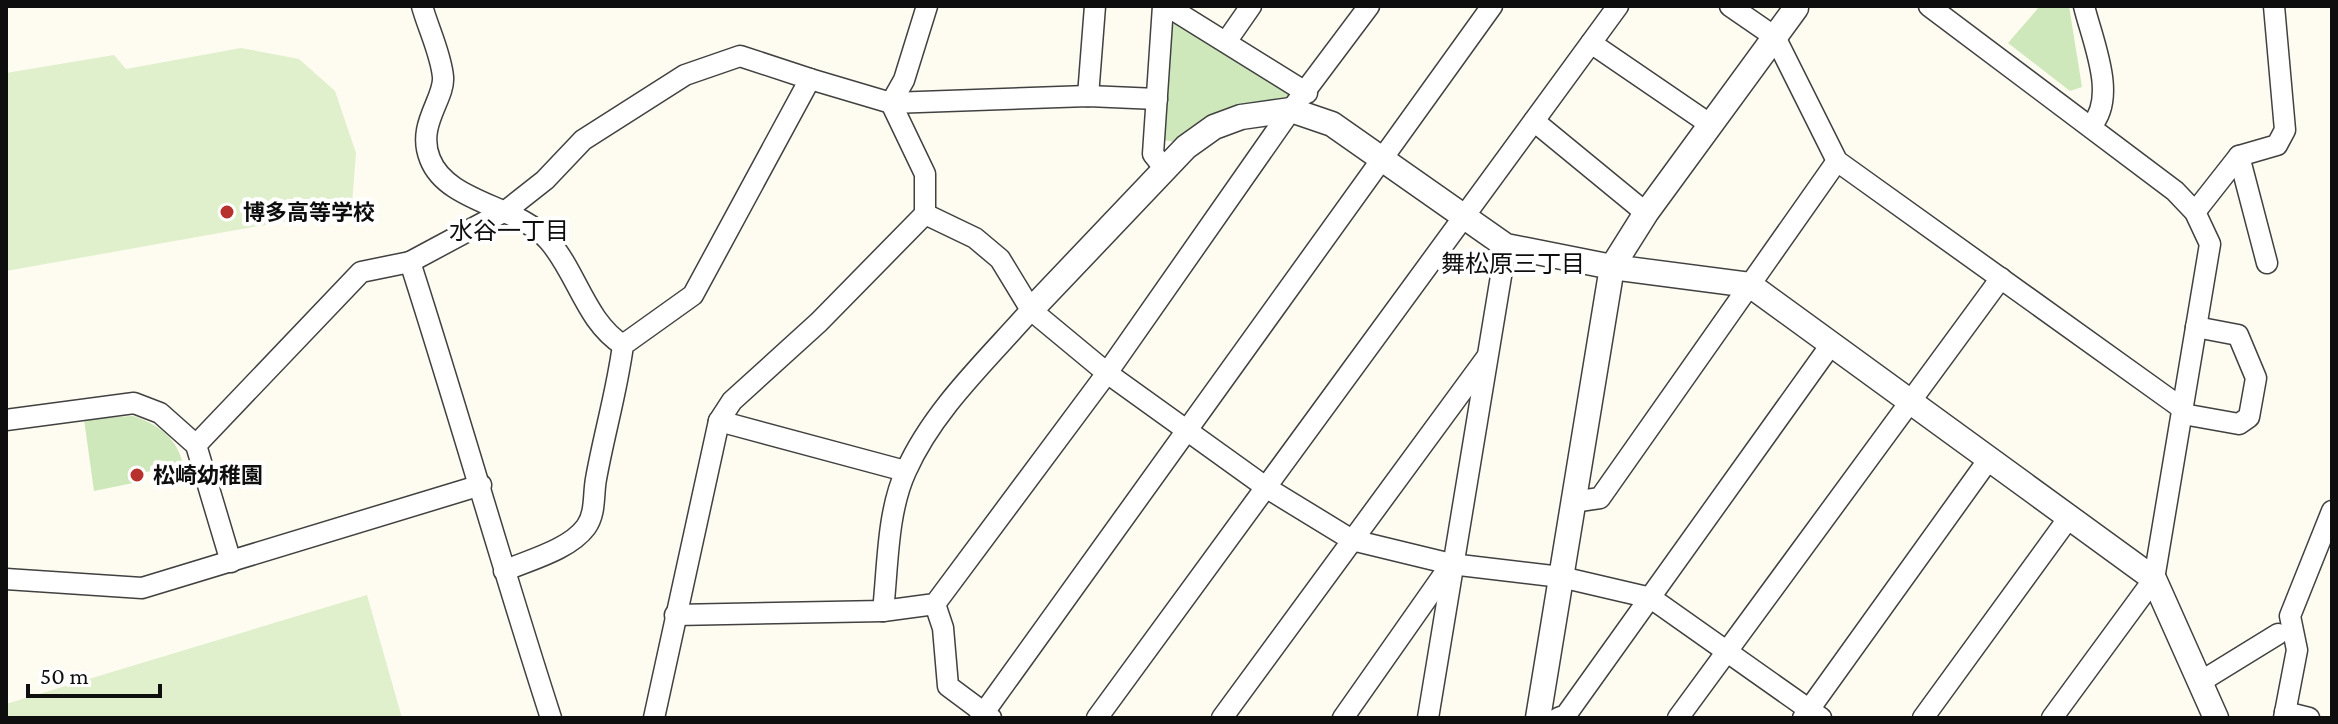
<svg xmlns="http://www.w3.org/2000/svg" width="2338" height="724" viewBox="0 0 2338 724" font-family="'Crimson Pro','Noto Sans JP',serif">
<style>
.green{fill:#cee7bb}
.pitch{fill:#e0efcc}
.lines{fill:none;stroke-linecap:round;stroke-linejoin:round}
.minor-casing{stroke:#414141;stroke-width:23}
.tertiary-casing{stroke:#414141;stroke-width:27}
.minor{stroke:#fff;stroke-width:20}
.tertiary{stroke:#fff;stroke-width:24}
.poi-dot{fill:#b7312d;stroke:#fff;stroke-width:3}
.labels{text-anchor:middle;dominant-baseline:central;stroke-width:8;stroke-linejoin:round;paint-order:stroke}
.poi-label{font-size:22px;font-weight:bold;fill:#0e0e0e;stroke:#fff;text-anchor:start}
.neighbourhood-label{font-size:24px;fill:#0e0e0e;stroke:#fff}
</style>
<rect width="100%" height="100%" fill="#fefcf0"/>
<g class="green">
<path d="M2040 6H2069L2082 87 2070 91 2008 43Z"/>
<path d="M1181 21 1289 90 1290 97C1276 104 1260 100 1246 104 1221 113 1201 128 1180 143L1164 140 1161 122 1172 25Z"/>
<path d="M133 416C158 424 177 438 183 464L142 473 143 481 94 491 84 419Z"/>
</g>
<g class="pitch">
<path d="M241 48 299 59 335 91 356 153 352 204 338 212 6 271V73L114 55 126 69Z"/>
<path d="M367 595 402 718H6V704Z"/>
</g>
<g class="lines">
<defs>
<g id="minor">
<path d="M422 6C428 28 441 54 443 77 445 99 416 125 430 159 447 203 518 205 549 241 577 273 586 322 623 345"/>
<path d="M1163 6 1153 154 1165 169"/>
<path d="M1167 6 1307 93"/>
<path d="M1730 6 1775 37 1837 161 2183 409"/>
<path d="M1929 6 2175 191 2195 212 2210 244 2154 579 2052 718"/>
<path d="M2084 6C2092 40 2118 97 2091 126"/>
<path d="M1226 42 1251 6"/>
<path d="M1591 43 1711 125"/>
<path d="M810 79 891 103 1088 96 1157 99"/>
<path d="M1088 96 1095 6"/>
<path d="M891 103 904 80 927 6"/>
<path d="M1534 121 1646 213"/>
<path d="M2239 156 2267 263"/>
<path d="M2195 212 2239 156 2277 145 2285 130 2274 6"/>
<path d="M925 214 975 238 1000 259 1031 310 1107 373 1267 488 1352 540 1451 564 1561 577 1651 598 1821 718"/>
<path d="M2183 414 2239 424 2249 417 2256 378 2238 335 2196 327"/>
<path d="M6 420 134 403 160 413 196 445 231 562"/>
<path d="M719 421 905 471"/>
<path d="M196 445 361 272 410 262"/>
<path d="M1573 502 1600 498 1837 161"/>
<path d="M504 571C529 560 569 550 586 527 596 513 593 495 596 479 604 434 617 391 623 345L693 295 810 79 740 56 685 75 583 140 545 180 507 210 410 262C459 414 502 567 551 718"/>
<path d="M6 579 142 588 481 485"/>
<path d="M935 604 943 628 948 686 991 718"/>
<path d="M883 611C888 566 887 512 906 471 933 410 987 360 1031 310"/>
<path d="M675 615 883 611 935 604 1107 373 1291 110 1369 6"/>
<path d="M2200 682 2278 634"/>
<path d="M2285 712 2309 718"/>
<path d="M654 718 719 421 732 401 819 322 925 214V174L891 103"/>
<path d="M980 718 1492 6"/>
<path d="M1097 718 1618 6"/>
<path d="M1222 718 1487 357"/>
<path d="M1343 718 1449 567"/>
<path d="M1428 718 1506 246"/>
<path d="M1558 718 1566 715 1830 346"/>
<path d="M1678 718 2001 278"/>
<path d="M1803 718 1989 459"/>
<path d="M1923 718 2070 516"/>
<path d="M2284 718 2297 650 2290 616 2332 511"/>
</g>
<g id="tertiary">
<path d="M1031 310 1186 147 1214 127 1241 117 1291 110 1332 124 1506 246 1612 267 1750 285 2154 579 2216 718"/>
<path d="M1538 718 1612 267 1646 213 1796 8"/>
</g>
</defs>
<use href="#minor" class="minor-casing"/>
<use href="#tertiary" class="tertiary-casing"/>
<use href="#minor" class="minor"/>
<use href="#tertiary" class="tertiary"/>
</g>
<g class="poi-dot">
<circle cx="227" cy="212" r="8"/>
<circle cx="137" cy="475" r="8"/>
</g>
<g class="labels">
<g class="poi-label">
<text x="243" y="212">博多高等学校</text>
<text x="153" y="475">松崎幼稚園</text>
</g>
<g class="neighbourhood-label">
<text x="509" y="230">水谷一丁目</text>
<text x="1513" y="263">舞松原三丁目</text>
</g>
</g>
<rect width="2338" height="724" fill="none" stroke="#0e0e0e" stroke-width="16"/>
<path d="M28 684v12h132v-12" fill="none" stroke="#0e0e0e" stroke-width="4"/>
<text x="40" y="684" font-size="24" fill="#0e0e0e" stroke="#ffffff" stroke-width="6" paint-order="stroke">50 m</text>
</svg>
